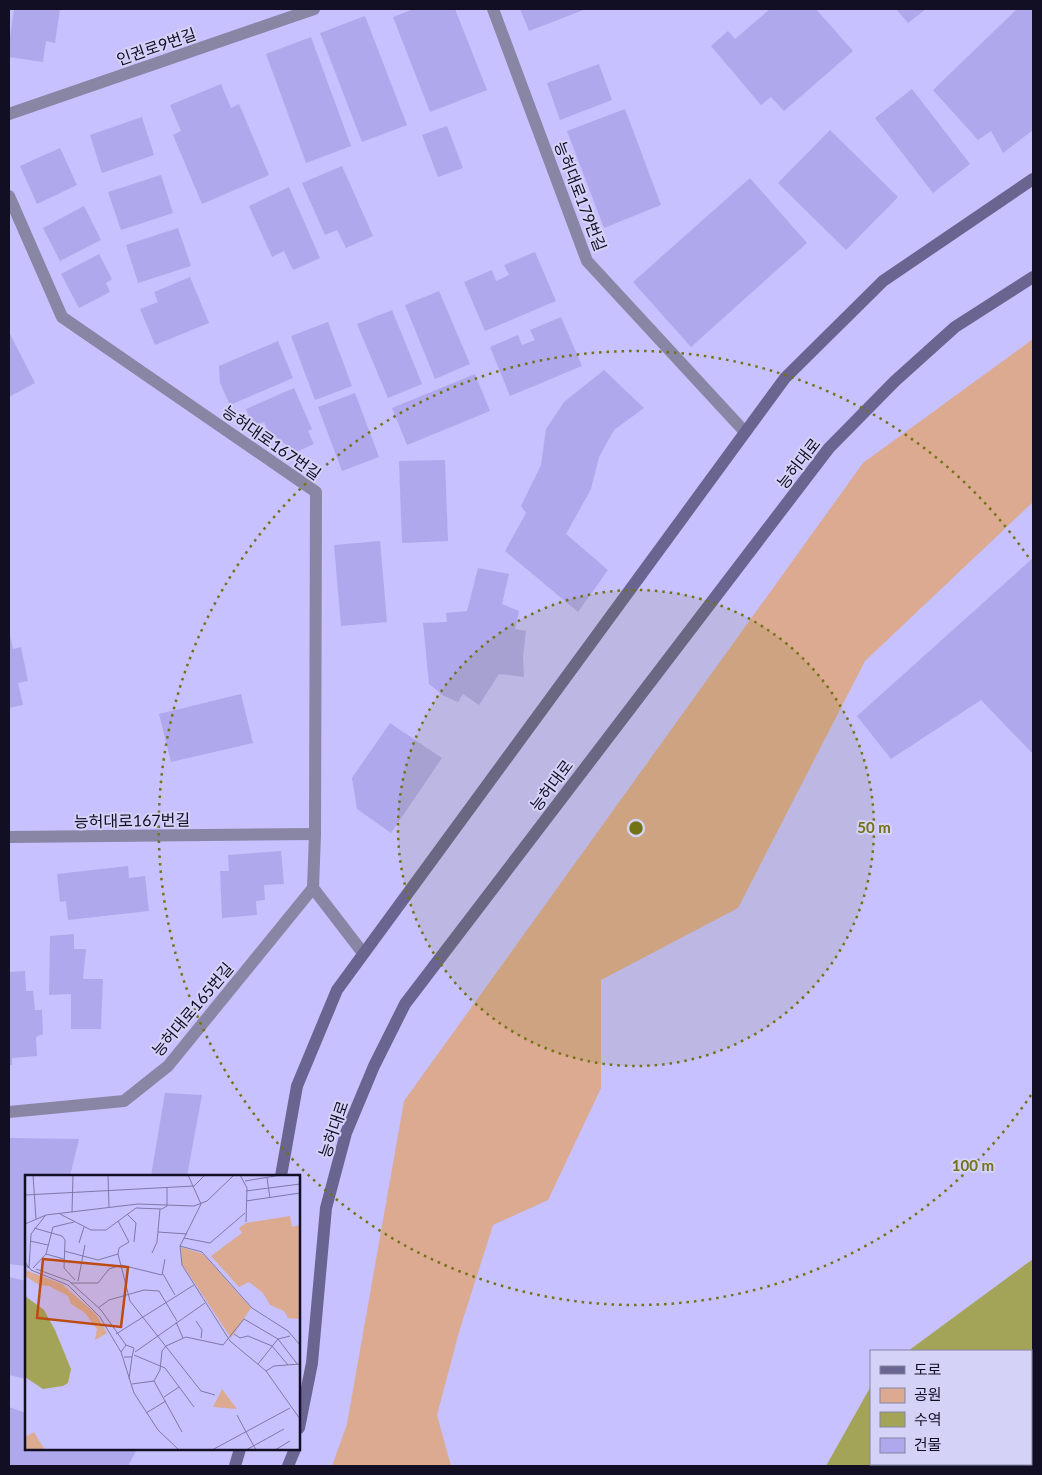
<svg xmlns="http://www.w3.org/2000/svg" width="1042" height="1475" viewBox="0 0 1042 1475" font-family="Lato,'Noto Sans KR',sans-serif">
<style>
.green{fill:#dbaa91}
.water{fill:#a4a459}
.building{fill:#afa8ec}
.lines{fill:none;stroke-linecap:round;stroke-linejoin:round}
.minor{stroke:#8886a4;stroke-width:12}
.secondary{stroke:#6a6590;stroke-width:12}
.ring{fill:none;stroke:#737215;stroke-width:2.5;stroke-dasharray:2.5 5}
.labels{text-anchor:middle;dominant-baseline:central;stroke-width:4;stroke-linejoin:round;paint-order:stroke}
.street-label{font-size:16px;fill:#120e24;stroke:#d4d2f7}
.inset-road{fill:none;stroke:#7f79a7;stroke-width:1}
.view{fill:#bd4a11;fill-opacity:0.15;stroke:#bd4a11;stroke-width:2.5}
.inset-edge{fill:none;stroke:#120e24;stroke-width:2.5}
.centre{fill:#737215;stroke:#d4d2f7;stroke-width:2.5}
.ring-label{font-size:15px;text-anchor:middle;font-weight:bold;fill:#737215;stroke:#d4d2f7;stroke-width:4;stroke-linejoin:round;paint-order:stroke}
</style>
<rect width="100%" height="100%" fill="#c7c1ff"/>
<path class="green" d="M1033 339V502L865 661 738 908 601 980V1088L548 1200 493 1225 459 1332 437 1415 451 1466H332L347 1424 404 1101 863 463Z"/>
<path class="water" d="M1033 1259V1466H826L871 1386V1464H1031V1351H908Z"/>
<g class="building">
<path d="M14 9H60L55 43 46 41 43 62 9 57V44Z"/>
<path d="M413 9H455L487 90 430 112 393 17Z"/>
<path d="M520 9H586L529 31Z"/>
<path d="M770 9H816L853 51 784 111 771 97 761 105 711 46 728 31 735 39Z"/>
<path d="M896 9H926L908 23Z"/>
<path d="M1017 9H1033V130L1003 153 991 131 978 140 933 90Z"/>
<path d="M365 16 407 125 362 142 320 33Z"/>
<path d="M311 37 351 146 306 163 266 54Z"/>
<path d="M599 64 612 100 560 120 547 83Z"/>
<path d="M221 84 231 108 239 104 269 175 202 204 173 135 181 131 170 105Z"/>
<path d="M912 89 970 164 933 193 875 118Z"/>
<path d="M625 109 661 205 604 228 567 131Z"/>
<path d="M142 117 154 155 102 173 90 135Z"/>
<path d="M447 126 463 168 438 177 422 135Z"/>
<path d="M830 130 898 197 846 250 778 183Z"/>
<path d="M60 148 77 185 37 204 20 166Z"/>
<path d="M342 166 373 236 346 248 337 230 325 235 302 183Z"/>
<path d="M161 175 173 213 121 230 108 192Z"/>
<path d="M750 178 807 243 691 347 633 282Z"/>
<path d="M289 187 320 258 293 270 284 251 272 257 249 206Z"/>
<path d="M84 206 101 240 60 261 43 228Z"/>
<path d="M178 228 191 266 138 283 126 245Z"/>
<path d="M535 252 556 301 485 331 464 282 492 270 496 281 509 275 504 265Z"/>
<path d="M99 254 112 279 106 283 110 292 79 308 61 274Z"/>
<path d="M190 277 209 323 155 345 140 309 158 302 154 292Z"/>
<path d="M439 291 470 364 435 379 405 305Z"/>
<path d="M392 310 422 384 388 398 357 324Z"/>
<path d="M561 317 582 366 510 396 490 347 518 335 522 345 535 340 530 330Z"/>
<path d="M328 322 352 386 315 400 291 336Z"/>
<path d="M9 332 35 383 9 397Z"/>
<path d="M278 341 293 378 230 405 220 383 219 366Z"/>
<path d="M604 370 644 408 614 430 599 457 591 489 566 534 608 570 578 612 505 551 526 513 521 506 541 465 546 429 564 402Z"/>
<path d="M475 374 490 411 407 445 392 408Z"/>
<path d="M294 388 312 429 308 431 314 444 296 452 268 431 264 422 253 427 246 409Z"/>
<path d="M355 393 379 457 342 471 318 407Z"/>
<path d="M445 460 448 541 402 543 399 461Z"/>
<path d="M380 541 387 622 341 626 334 545Z"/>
<path d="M1033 558V754L981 700 891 759 857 716Z"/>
<path d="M478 568 509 574 502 604 519 611 515 629 526 631 523 657 524 677 499 674 479 705 463 694 458 702 444 696 429 684 423 623 447 622 446 613 467 611Z"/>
<path d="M9 632 13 649 21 647 28 681 18 683 23 705 9 708Z"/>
<path d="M241 694 253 743 171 762 159 714Z"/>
<path d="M390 723 442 758 391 833 357 809 352 778Z"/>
<path d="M281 851 284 884 264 885 265 900 256 901 257 915 222 918 220 871H229L228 855Z"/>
<path d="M128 866 129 878 145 876 149 911 68 920 66 901 60 902 57 874Z"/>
<path d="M74 934V949H86L83 979H103L101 1029H71V994L49 995 50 936Z"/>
<path d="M25 971 26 991H33L35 1010H42L43 1034 36 1037 37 1056 12 1058V1065H9V972Z"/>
<path d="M165 1093 202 1095 187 1176H151Z"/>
<path d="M9 1138 79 1139 70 1176H26V1266L9 1264Z"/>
<path d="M9 1277 26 1281V1379L9 1375Z"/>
<path d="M9 1407 26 1413V1449H137L128 1466H9Z"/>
</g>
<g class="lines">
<g class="minor">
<path d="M493 9 587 261 745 432"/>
<path d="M9 114 314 9"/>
<path d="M9 196 62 317 316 492 315 834 313 888 363 953"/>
<path d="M9 837 315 834"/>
<path d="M9 1112 124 1101 168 1066 313 888"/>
</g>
<g class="secondary">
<path d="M281 1176 297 1086 337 990 785 378 883 281 1033 179"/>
<path d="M299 1428 312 1363 326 1208 346 1133 374 1066 405 1004 829 448 895 381 955 327 1033 277"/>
<path d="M235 1466 240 1449"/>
<path d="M288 1466 295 1449"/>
</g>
</g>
<circle cx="636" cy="828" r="238" fill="#737215" fill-opacity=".12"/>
<g class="ring">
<circle cx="636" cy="828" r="238"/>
<path d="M1031 1095A477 477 0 1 1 1031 561"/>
</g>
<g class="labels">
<g class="street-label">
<text transform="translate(156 46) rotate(-19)">인권로9번길</text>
<text transform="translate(581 196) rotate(69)">능허대로179번길</text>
<text transform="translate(272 442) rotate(35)">능허대로167번길</text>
<text transform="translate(798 463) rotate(-52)">능허대로</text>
<text transform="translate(551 785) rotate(-53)">능허대로</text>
<text transform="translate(132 820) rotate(-1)">능허대로167번길</text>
<text transform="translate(192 1009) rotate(-50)">능허대로165번길</text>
<text transform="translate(333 1129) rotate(-71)">능허대로</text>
</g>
</g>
<g transform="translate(25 1175)">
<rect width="275" height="275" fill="#c7c1ff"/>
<path d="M265 41 267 52 275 50V144L263 143 259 136 245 130 238 118 224 107 214 112 186 81 217 58 214 53 221 48ZM156 72 178 79 226 133 206 163 157 89ZM0 95 37 109 71 139 82 158 70 165 72 154 60 138 46 129 43 121 24 111 14 110 0 101ZM197 214 212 234 188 232ZM9 257 10 259 20 275H0V262Z" fill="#dbaa91"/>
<path d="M0 121 19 135 30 155 46 194 43 208 38 211 18 214 0 202Z" fill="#a4a459"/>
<path class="inset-road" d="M8 0 11 44M83 0 84 33M163 0 176 29 155 71 157 90 205 166 241 196 275 244M215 0 222 13 221 47M242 3 245 23M220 6 256 0M221 16 275 9M0 20 169 11 180 0M221 26 275 18M47 37 48 0M35 39 66 55H81L111 33 137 34 142 31V12M102 39 111 48 109 67M93 46 104 67 94 73 93 79 105 126 176 216 190 220M0 49 21 40 113 29 169 31 182 26 209 0M9 53 37 61 40 65 39 93 50 105M133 57 162 59M159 63 185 68 220 38M5 66 23 70M54 68 59 52M155 71 177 77 227 133 263 156 275 170M39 76 73 85 93 79M127 78 132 67 135 34M21 79 39 84M0 87 6 95 43 110 75 142 96 177 109 218 133 255 154 275M0 90 4 93 6 59 20 41M8 93 21 79 28 52 49 47M11 94 44 106 76 135 101 170M138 99 150 120M53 106 60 70M46 108H73L84 94 96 90 137 100 140 84M73 133 84 125 119 115 134 116 152 146M171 146 177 155 176 163M151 147 158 163M91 159 169 110M209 159 215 163 223 161 247 171 263 190M96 177 101 170 109 173 107 182H99M110 177 180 128M109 180 140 193 169 232M233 189 253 164 265 161M241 196 249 191 275 189M104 204 107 182M129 206 157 257M107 209 129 206 135 195 137 176 141 171 161 162 198 170 219 144 253 164 273 190M139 222 154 212M121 238 141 226M212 240 221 257M221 257 231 275M187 275 265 233M221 275 259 254M250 275 265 266"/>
<path class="view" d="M18 84 103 92 96 152 12 143Z"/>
<rect width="275" height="275" class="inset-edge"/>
</g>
<circle cx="636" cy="828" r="8" class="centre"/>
<g class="ring-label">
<text x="874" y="833">50 m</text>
<text x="973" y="1171">100 m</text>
</g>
<rect width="1042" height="1475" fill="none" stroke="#120e24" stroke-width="20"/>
<rect x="870" y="1350" width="162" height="115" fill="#d4d2f7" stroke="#8684a3"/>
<rect x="880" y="1366" width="25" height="8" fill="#6a6590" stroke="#8684a3"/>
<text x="914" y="1375" font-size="15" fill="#120e24">도로</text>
<rect x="880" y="1388" width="25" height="15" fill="#dbaa91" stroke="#8684a3"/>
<text x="914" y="1400" font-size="15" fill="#120e24">공원</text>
<rect x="880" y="1412" width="25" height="15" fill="#a4a459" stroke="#8684a3"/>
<text x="914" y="1425" font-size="15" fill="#120e24">수역</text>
<rect x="880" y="1438" width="25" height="15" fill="#afa8ec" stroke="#8684a3"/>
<text x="914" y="1450" font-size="15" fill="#120e24">건물</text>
</svg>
